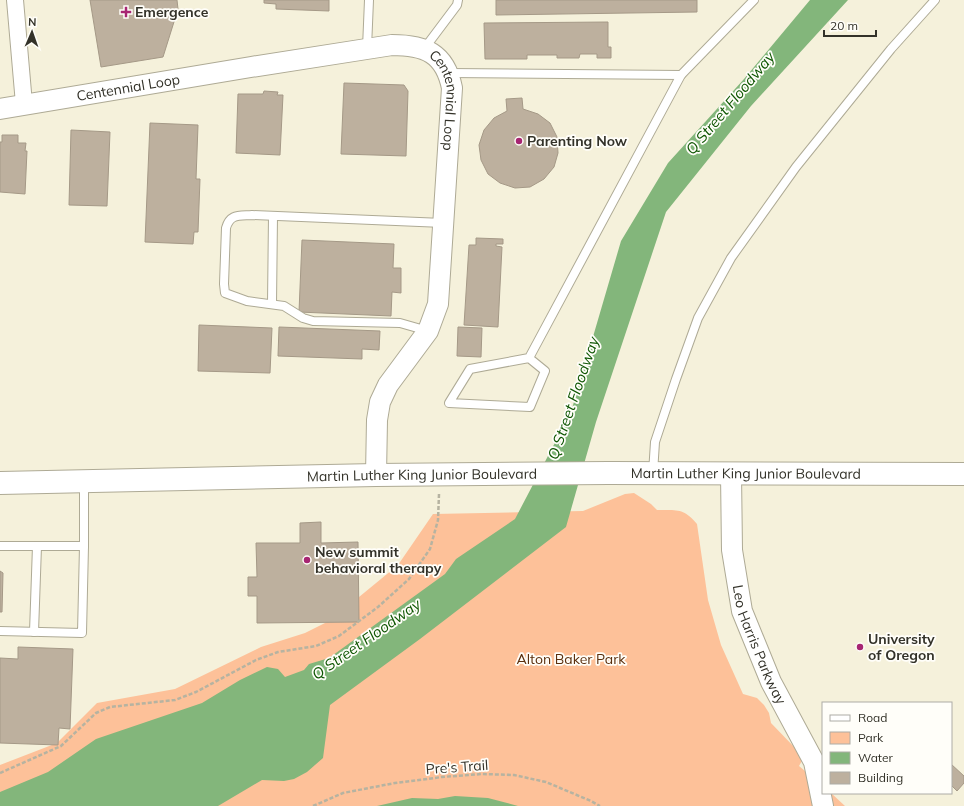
<svg xmlns="http://www.w3.org/2000/svg" width="964" height="806" viewBox="0 0 964 806" font-family="Mulish,sans-serif">
<style>
.green{fill:#fdc199}
.water{fill:#83b67b}
.building{fill:#bdb09e;stroke:#a59987}
.lines{fill:none;stroke-linecap:round;stroke-linejoin:round}
.service-casing{stroke:#aeaa95;stroke-width:10}
.minor-casing{stroke:#aeaa95;stroke-width:18}
.tertiary-casing{stroke:#aeaa95;stroke-width:22}
.secondary-casing{stroke:#aeaa95;stroke-width:24}
.path{stroke:#b6b3a1;stroke-width:2.5;stroke-dasharray:4 2;stroke-linecap:butt}
.service{stroke:#fff;stroke-width:8}
.minor{stroke:#fff;stroke-width:16}
.tertiary{stroke:#fff;stroke-width:20}
.secondary{stroke:#fff;stroke-width:22}
.poi-dot{fill:#a72572;stroke:#fffef9;stroke-width:1.5}
.labels{text-anchor:middle;dominant-baseline:central;stroke-width:3.5;stroke-linejoin:round;paint-order:stroke}
.poi-label{font-size:14px;font-weight:bold;fill:#333229;stroke:#fffef9;text-anchor:start}
.street-label{font-size:14px;fill:#333229;stroke:#fffef9}
.park-label{font-size:14px;fill:#5b2f0d;stroke:#fffef9}
.water-label{font-size:15px;font-style:italic;fill:#0e5602;stroke:#fffef9}
</style>
<rect width="100%" height="100%" fill="#f5f1db"/>
<path class="green" d="M634 493 651 504 657 510C677 510 684 508 697 524L708 600 721 645 743 694 757 698 764 705 769 713 771 723 798 751 803 759 799 766 823 786V793H831L845 806H0V765L57 743 97 703 175 689 261 647 305 633 331 620 398 565 433 514 583 511 625 494Z"/>
<g class="water">
<path d="M810 0H848L751 106 666 212 596 422 566 527 420 639 330 705 323 758 307 772 294 779 284 781 262 780 218 806H0V792L48 772 96 739 202 703 240 680 267 667 278 669 285 677 304 670 309 664 329 658 445 574 456 559 515 519 571 412 621 241 668 163 744 79Z"/>
<path d="M455 796 488 798 518 806H377L412 798 438 799Z"/>
</g>
<g class="building">
<path d="M90 0H177L178 9 163 57 101 67Z"/>
<path d="M264 0H329V11L276 9V4L264 3Z"/>
<path d="M496 0H697V12L496 15Z"/>
<path d="M608 22V47H611V58H597V54H580L579 58H557V55H527V59H485L484 23Z"/>
<path d="M344 83 404 85 408 91 406 156 341 154Z"/>
<path d="M264 91 278 92 277 95H283L280 155 236 153 238 94H263Z"/>
<path d="M522 98 523 109 538 114 550 123 557 137 558 153 554 167 544 179 530 187 515 188 500 183 488 174 481 160 479 145 484 130 494 118 507 111 506 99Z"/>
<path d="M150 123 198 125 196 179H200L198 232H194L193 244 145 242Z"/>
<path d="M71 130 110 132 107 206 69 205Z"/>
<path d="M2 135H18V143H26L25 151H27L25 194 0 192V142H2Z"/>
<path d="M476 238 503 239V244H496V246L502 247 498 327 464 325 469 245H476Z"/>
<path d="M302 240 394 244 393 268H401V293L392 292 391 316 299 312Z"/>
<path d="M199 325 272 328 270 373 198 371Z"/>
<path d="M279 327 380 331 379 350 362 349V359L278 356Z"/>
<path d="M458 327 482 328 481 357 457 356Z"/>
<path d="M321 522V543L358 542 359 622 257 623V596H248V577H257L256 543H300V523Z"/>
<path d="M0 571 3 573 2 612H0Z"/>
<path d="M18 647 73 649 70 729 59 728 58 745 0 743V658L18 659Z"/>
<path d="M951 764 964 776V783L957 791 951 785Z"/>
</g>
<g class="lines">
<defs>
<g id="service">
<path d="M367 48 369 0"/>
<path d="M424 49 457 5 458 0"/>
<path d="M449 73 681 75 754 0"/>
<path d="M272 304 273 216"/>
<path d="M428 331 400 323 313 321 303 318 284 306 247 301 225 293 224 284 226 228C230 214 238 216 252 215L443 223"/>
<path d="M529 358 545 371 530 407 449 403 470 369 529 358 681 75"/>
<path d="M653 473 655 442 676 379 698 318 731 258 796 167 891 49 935 0"/>
<path d="M0 546H84V482"/>
<path d="M0 631 82 633 84 546"/>
<path d="M34 632 37 546"/>
</g>
<path id="minor" d="M15 0 24 104"/>
<g id="tertiary">
<path id="s1" d="M0 109 251 67 392 45C425 45 445 53 452 88L438 304 428 331 388 385 380 402 377 420 376 475"/>
<path id="s2" d="M731 474 732 550 742 611 771 682 814 762 823 806"/>
</g>
<g id="secondary">
<path id="s3" d="M0 483 376 475 609 473 964 474"/>
</g>
</defs>
<use href="#service" class="service-casing"/>
<use href="#minor" class="minor-casing"/>
<use href="#tertiary" class="tertiary-casing"/>
<use href="#secondary" class="secondary-casing"/>
<g class="path">
<path d="M0 773 61 746 96 713 110 707 175 700 196 692 256 660 278 652 316 646 339 636 378 607 409 579 430 549 438 520 439 494"/>
<path d="M313 806 343 793 395 783 442 777 482 774 514 775 546 782 591 801 600 806"/>
</g>
<use href="#service" class="service"/>
<use href="#minor" class="minor"/>
<use href="#tertiary" class="tertiary"/>
<use href="#secondary" class="secondary"/>
</g>
<g class="poi-dot">
<path d="M124 6h4v4h4v4h-4v4h-4v-4h-4v-4h4z"/>
<circle cx="519" cy="141" r="4"/>
<circle cx="307" cy="560" r="4"/>
<circle cx="860" cy="647" r="4"/>
</g>
<g class="labels">
<g class="poi-label">
<text x="135" y="12">Emergence</text>
<text x="527" y="141">Parenting Now</text>
<text x="315" y="552">New summit<tspan x="315" dy="16">behavioral therapy</tspan></text>
<text x="868" y="639">University<tspan x="868" dy="16">of Oregon</tspan></text>
</g>
<g class="street-label">
<text stroke="none"><textPath href="#s1" startOffset="130">Centennial Loop</textPath></text>
<text stroke="none"><textPath href="#s1" startOffset="490">Centennial Loop</textPath></text>
<text stroke="none"><textPath href="#s3" startOffset="746">Martin Luther King Junior Boulevard</textPath></text>
<text stroke="none"><textPath href="#s3" startOffset="422">Martin Luther King Junior Boulevard</textPath></text>
<text stroke="none"><textPath href="#s2" startOffset="175">Leo Harris Parkway</textPath></text>
<text transform="translate(457 767) rotate(-4)">Pre's Trail</text>
</g>
<g class="park-label">
<text x="571" y="659">Alton Baker Park</text>
</g>
<g class="water-label">
<text transform="translate(730 103) rotate(-50)">Q Street Floodway</text>
<text transform="translate(573 398) rotate(-71)">Q Street Floodway</text>
<text transform="translate(366 639) rotate(-35)">Q Street Floodway</text>
</g>
</g>
<rect x="822" y="702" width="130" height="92" fill="#fffef9" stroke="#adaca6"/>
<rect x="830" y="715" width="20" height="6" fill="#ffffff" stroke="#adaca6"/>
<text x="858" y="722" font-size="12" fill="#333229">Road</text>
<rect x="830" y="732" width="20" height="12" fill="#fdc199" stroke="#adaca6"/>
<text x="858" y="742" font-size="12" fill="#333229">Park</text>
<rect x="830" y="752" width="20" height="12" fill="#83b67b" stroke="#adaca6"/>
<text x="858" y="762" font-size="12" fill="#333229">Water</text>
<rect x="830" y="772" width="20" height="12" fill="#bdb09e" stroke="#adaca6"/>
<text x="858" y="782" font-size="12" fill="#333229">Building</text>
<g transform="translate(32 32) rotate(2)" stroke="#fffef9" stroke-width="3" paint-order="stroke">
<path d="M0-3L7 15L0 10L-7 15Z" fill="#333229"/>
<text y="-6" font-size="11" font-weight="bold" text-anchor="middle" fill="#333229">N</text>
</g>
<path d="M824 30v6h52v-6" fill="none" stroke="#333229" stroke-width="2"/>
<text x="830" y="30" font-size="12" fill="#333229" stroke="#fffef9" stroke-width="3" paint-order="stroke">20 m</text>
</svg>
